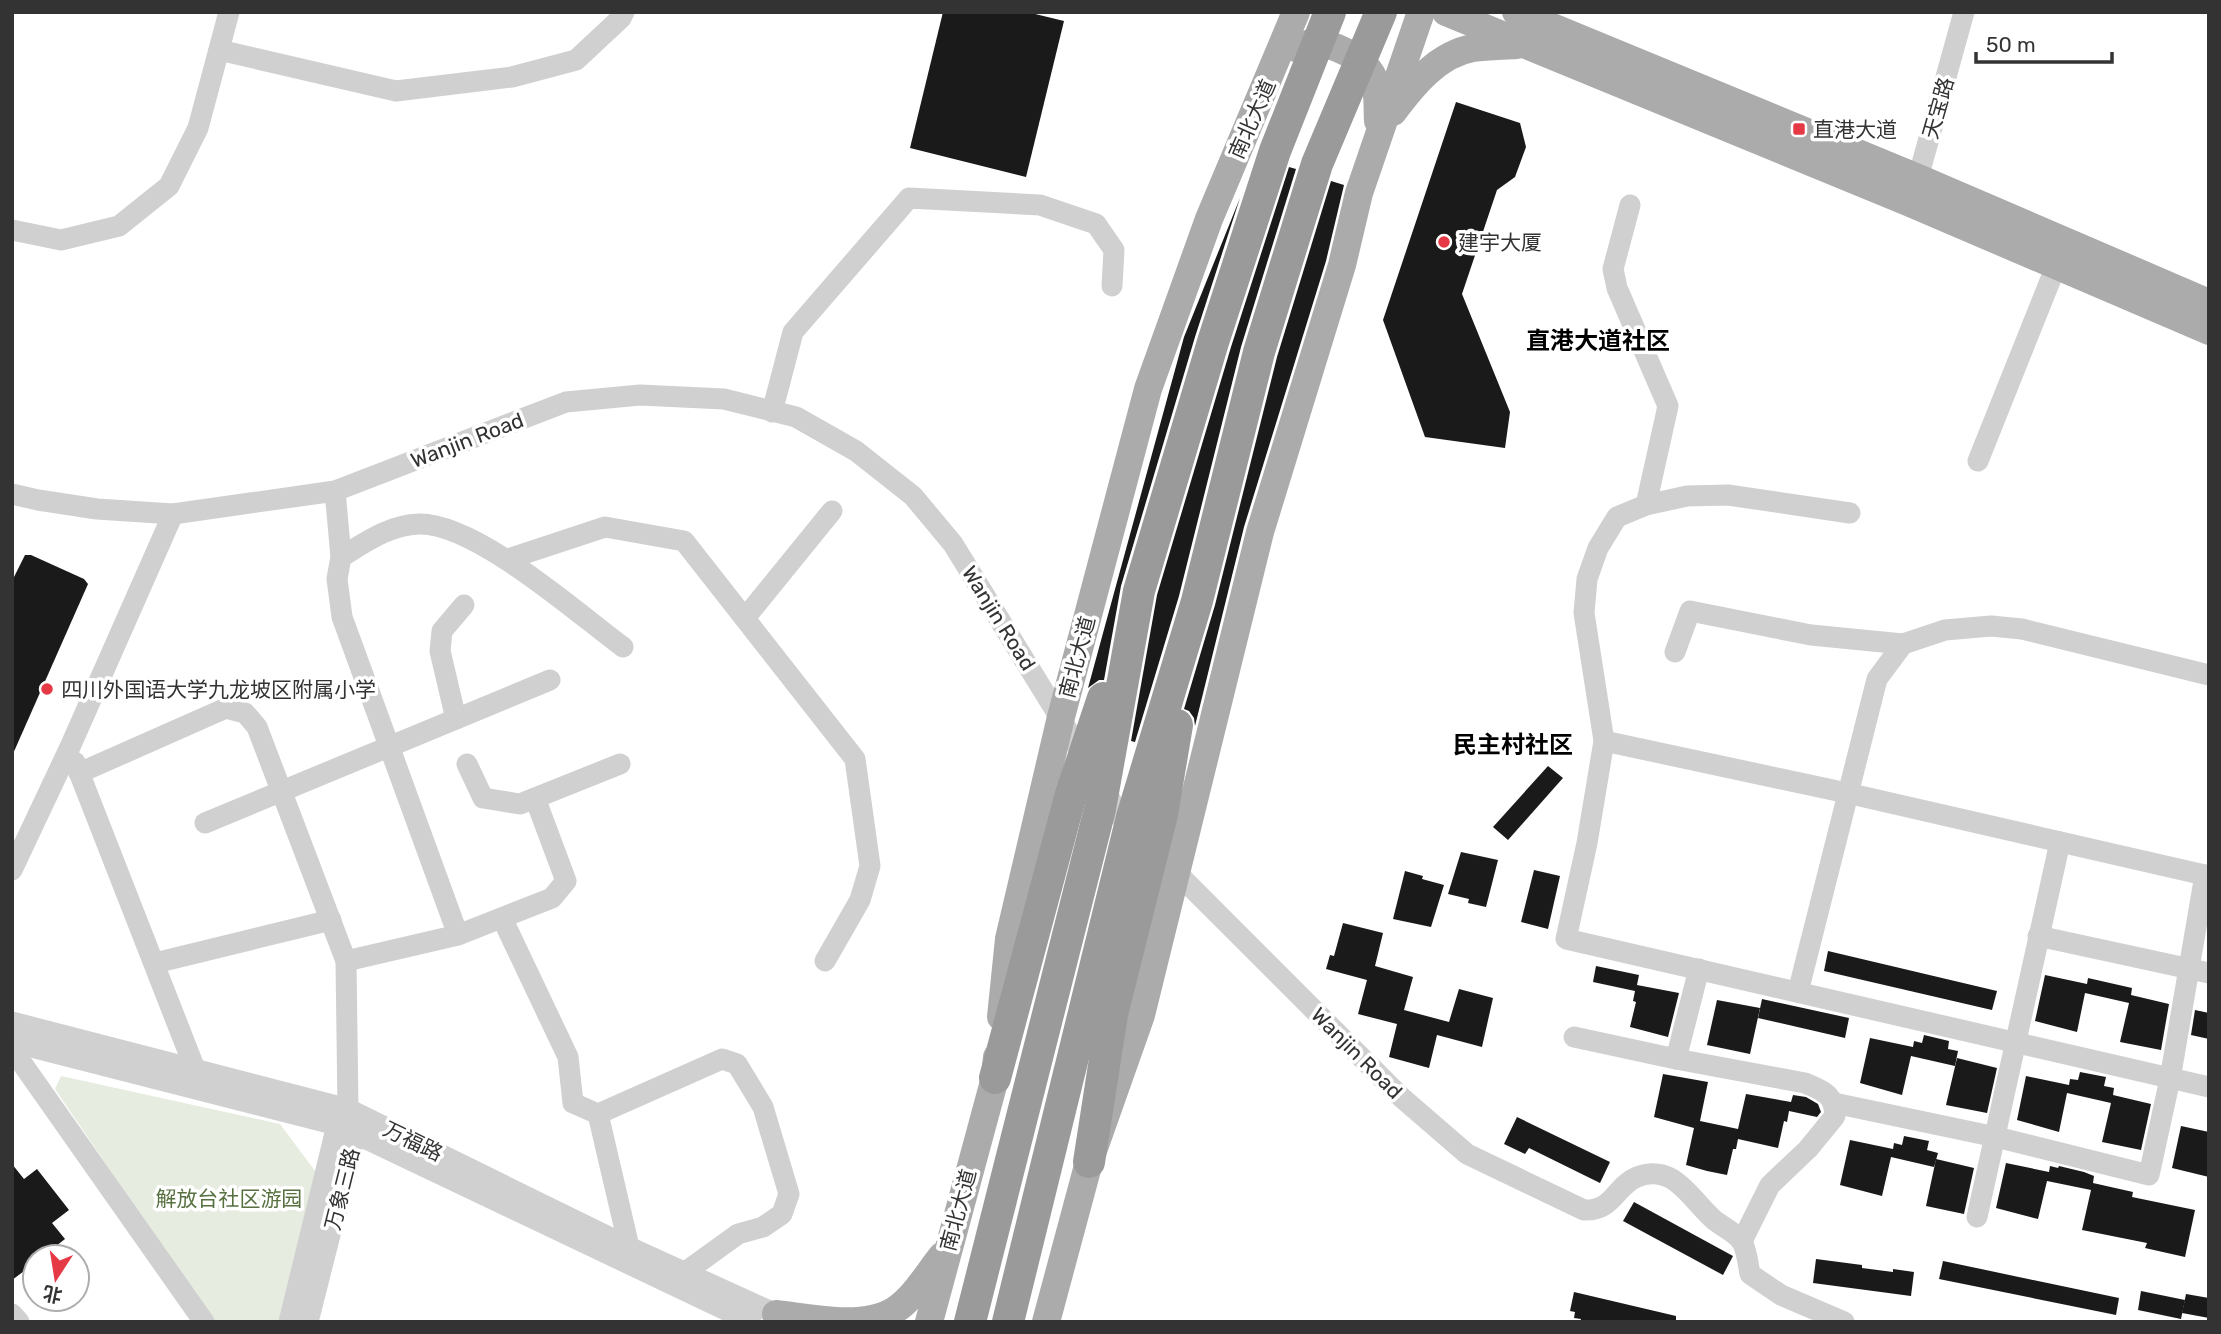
<svg xmlns="http://www.w3.org/2000/svg" width="2221" height="1334" viewBox="0 0 2221 1334" font-family="Rubik,'Noto Sans SC',sans-serif">
<style>
.green{fill:#e6ecdf}
.building{fill:#1a1a1a}
.lines{fill:none;stroke-linecap:round;stroke-linejoin:round}
.minor{stroke:#d0d0d0;stroke-width:21}
.major{stroke:#ababab;stroke-width:28}
.highway{stroke:#9a9a9a;stroke-width:32}
.poi-dot{fill:#e63946;stroke:#fff;stroke-width:2.5}
.labels{text-anchor:middle;dominant-baseline:central;stroke-width:7;stroke-linejoin:round;paint-order:stroke}
.street-label{font-size:21px;fill:#333;stroke:#fff}
.poi-label{font-size:21px;fill:#333;stroke:#fff;text-anchor:start}
.park-label{font-size:21px;fill:#56703f;stroke:#fff}
.quarter-label{font-size:24px;font-weight:bold;fill:#000;stroke:#fff}
</style>
<rect width="100%" height="100%" fill="#fff"/>
<path class="green" d="M61 1076 280 1124 318 1175 281 1322H213L55 1089Z"/>
<g class="building">
<path d="M943 12H1027L1064 21 1026 177 910 148Z"/>
<path d="M1456 102 1520 123 1526 147 1515 177 1497 190 1462 294 1510 412 1505 448 1425 437 1383 320Z"/>
<path d="M1289 167 1296 169 1241 347 1179 596 1135 742 1131 741 1157 595 1231 347Z"/>
<path d="M1331 181 1344 185 1326 261 1244 527 1195 726 1194 718 1189 711 1184 709 1215 605 1277 357Z"/>
<path d="M1240 198 1195 337 1121 586 1104 680H1099L1088 688 1184 337Z"/>
<path d="M25 555H31L84 579 88 584 12 756V581Z"/>
<path d="M1548 766 1563 778 1508 840 1493 827Z"/>
<path d="M1461 852 1498 860 1486 907 1468 903 1469 899 1448 894Z"/>
<path d="M1534 870 1560 876 1548 929 1521 922Z"/>
<path d="M1405 871 1423 876 1422 879 1444 885 1431 927 1393 919Z"/>
<path d="M1343 923 1383 933 1375 966 1413 977 1404 1010 1449 1022 1459 989 1493 998 1482 1047 1437 1035 1429 1068 1389 1057 1397 1024 1358 1014 1367 980 1326 969 1330 955 1334 956Z"/>
<path d="M1828 951 1997 991 1992 1010 1824 971Z"/>
<path d="M1596 966 1639 975 1637 985 1679 993 1668 1037 1630 1027 1636 1002 1633 1001 1635 991 1593 982Z"/>
<path d="M2045 975 2087 984 2088 978 2132 988 2131 995 2169 1004 2161 1050 2120 1042 2129 1003 2085 993 2077 1032 2035 1021Z"/>
<path d="M1762 999 1849 1018 1845 1038 1758 1018Z"/>
<path d="M1717 1000 1760 1008 1750 1054 1707 1045Z"/>
<path d="M2195 1010 2209 1013V1039L2191 1035Z"/>
<path d="M1924 1035 1949 1041 1948 1049 1958 1051 1955 1066 1911 1056 1902 1095 1860 1083 1870 1038 1913 1047 1914 1041 1922 1043Z"/>
<path d="M1957 1058 1997 1068 1987 1113 1946 1105Z"/>
<path d="M2080 1072 2106 1077 2104 1086 2114 1088 2113 1095 2151 1104 2141 1150 2102 1142 2111 1103 2067 1093 2059 1132 2017 1120 2026 1076 2069 1085 2070 1079 2078 1080Z"/>
<path d="M1663 1074 1708 1082 1700 1121 1738 1129 1746 1094 1791 1102 1793 1095 1806 1097 1818 1104 1821 1112 1817 1117 1789 1111 1787 1122 1784 1121 1778 1148 1738 1139 1736 1149H1733L1727 1175 1707 1171 1686 1165 1694 1128 1654 1117Z"/>
<path d="M1517 1117 1610 1162 1600 1183 1529 1148 1525 1154 1504 1144Z"/>
<path d="M2181 1126 2209 1132V1177L2172 1168Z"/>
<path d="M1904 1136 1929 1141 1927 1150 1938 1153 1934 1167 1891 1157 1882 1196 1840 1185 1850 1140 1893 1149 1894 1143 1902 1145Z"/>
<path d="M1936 1159 1974 1168 1964 1214 1926 1206Z"/>
<path d="M2006 1163 2049 1172 2050 1166 2058 1168 2059 1166 2084 1172 2094 1176 2093 1183 2133 1192 2132 1197 2195 1210 2185 1257 2145 1248 2147 1243 2082 1230 2091 1190 2047 1181 2038 1219 1996 1208Z"/>
<path d="M12 1164 24 1179 37 1169 69 1210 52 1223 65 1239 42 1257H35V1263L12 1280Z"/>
<path d="M1634 1202 1733 1256 1723 1275 1623 1221Z"/>
<path d="M1816 1259 1862 1265V1268L1893 1272V1269L1914 1272 1911 1296 1813 1283Z"/>
<path d="M1943 1261 2119 1298 2116 1315 1939 1279Z"/>
<path d="M2141 1291 2185 1300 2181 1319 2138 1310Z"/>
<path d="M1574 1292 1676 1316V1322H1580L1581 1319 1574 1318 1575 1312 1570 1311Z"/>
<path d="M2186 1294 2209 1298V1318L2182 1313Z"/>
</g>
<g class="lines">
<g class="minor">
<path d="M219 50 396 91 512 77 576 60 621 18 624 12"/>
<path d="M1912 192 1918 178 1964 12"/>
<path d="M1630 205 1613 269 1617 288 1668 406 1646 505"/>
<path d="M12 230 61 240 119 226 169 186 198 128 229 12"/>
<path d="M772 412 793 332 909 198 1040 205 1096 224 1114 250 1112 286"/>
<path d="M1978 461 2056 266"/>
<path d="M335 491 341 557"/>
<path d="M12 494 38 500 97 509 173 514 335 491 566 402 640 395 724 399 796 417 856 451 913 496 953 544 1121 817 1137 832"/>
<path d="M1850 513 1728 495 1687 496 1646 505 1617 517 1598 548 1587 579 1584 613 1604 741 1587 843 1566 939 2209 1087"/>
<path d="M508 559 605 527 684 541 855 759 870 866 860 900 825 961"/>
<path d="M745 618 832 511"/>
<path d="M1675 652 1690 611 1811 635 1903 644 1945 630 1991 626 2022 629 2209 675"/>
<path d="M456 719 440 651 442 631 464 605"/>
<path d="M1604 741 1847 793 2209 876"/>
<path d="M75 762 195 1069"/>
<path d="M467 764 483 798 520 804 620 764"/>
<path d="M79 773 226 708 245 713 257 727 346 961 348 1109 356 1132 308 1322"/>
<path d="M205 823 550 680"/>
<path d="M1169 865 1401 1097 1467 1154 1584 1210C1614 1211 1615 1186 1637 1177 1673 1163 1689 1197 1712 1218 1720 1226 1736 1232 1742 1242 1747 1250 1748 1264 1750 1274L1781 1295 1844 1322"/>
<path d="M12 870 70 747 173 514"/>
<path d="M502 918 568 1057 573 1103 598 1114 722 1059 737 1064 763 1107 789 1194 782 1214 763 1227 738 1234 684 1273"/>
<path d="M458 935 342 617 337 579 341 557C366 542 389 525 419 524 476 523 577 613 623 647"/>
<path d="M2038 936 2209 973"/>
<path d="M346 961 458 935 552 898 566 881 535 798"/>
<path d="M155 963 331 920"/>
<path d="M1699 969 1676 1059 1805 1083C1824 1091 1834 1094 1835 1116L1808 1149 1770 1185 1742 1241"/>
<path d="M1798 992 1877 679 1903 644"/>
<path d="M12 1022 348 1109 629 1247 787 1319"/>
<path d="M1574 1037 1676 1059"/>
<path d="M12 1042 337 1125 751 1322"/>
<path d="M12 1049 204 1322"/>
<path d="M1834 1103 1996 1137 2149 1175 2170 1079 2205 875"/>
<path d="M598 1114 629 1247"/>
<path d="M1977 1217 2060 842"/>
<path d="M12 1314 19 1322"/>
<path d="M289 1322 337 1125 345 1114"/>
</g>
<g class="major">
<path d="M1446 12 1908 202 2209 331"/>
<path d="M1516 12 1918 178 2209 303"/>
<path d="M1296 48C1301 47 1307 43 1312 43 1333 42 1364 58 1373 77 1379 89 1377 108 1378 121"/>
<path d="M1393 112C1413 85 1438 54 1473 48 1487 46 1502 46 1517 45"/>
<path d="M1001 1017 1009 939 1061 717 1148 389 1209 219 1296 12"/>
<path d="M776 1314C811 1318 863 1330 895 1310 914 1298 928 1273 942 1256"/>
<path d="M929 1322 995 1078 997 1057"/>
<path d="M1046 1322 1089 1162 1141 1015 1260 532 1342 265 1359 193 1421 12"/>
</g>
<g class="highway">
<path d="M995 1078 1071 794 1103 698"/>
<path d="M1089 1162 1112 1014 1162 814 1177 725"/>
<path d="M970 1322 1100 809 1139 591 1213 342 1275 151 1330 12"/>
<path d="M1008 1322 1132 817 1197 601 1259 352 1317 164 1381 12"/>
</g>
</g>
<g class="poi-dot">
<rect x="1792" y="122" width="14" height="14" rx="3.5"/>
<circle cx="1444" cy="242" r="7"/>
<circle cx="47" cy="689" r="7"/>
</g>
<g class="labels">
<g class="street-label">
<text transform="translate(1938 108) rotate(-74)">天宝路</text>
<text transform="translate(1252 119) rotate(-66)">南北大道</text>
<text transform="translate(467 440) rotate(-21)">Wanjin Road</text>
<text transform="translate(999 618) rotate(58)">Wanjin Road</text>
<text transform="translate(1077 657) rotate(-75)">南北大道</text>
<text transform="translate(1357 1053) rotate(45)">Wanjin Road</text>
<text transform="translate(413 1141) rotate(26)">万福路</text>
<text transform="translate(342 1189) rotate(-76)">万象三路</text>
<text transform="translate(958 1210) rotate(-75)">南北大道</text>
</g>
<g class="poi-label">
<text x="1813" y="129">直港大道</text>
<text x="1458" y="242">建宇大厦</text>
<text x="61" y="689">四川外国语大学九龙坡区附属小学</text>
</g>
<g class="park-label">
<text x="229" y="1198">解放台社区游园</text>
</g>
<g class="quarter-label">
<text x="1598" y="341">直港大道社区</text>
<text x="1513" y="745">民主村社区</text>
</g>
</g>
<rect width="2221" height="1334" fill="none" stroke="#333333" stroke-width="28"/>
<g transform="translate(56 1278) rotate(192)"><circle r="33" fill="#ffffff" stroke="#adadad" stroke-width="2"/>
<path d="M0-5L12 26L0 18L-12 26Z" fill="#e63946"/>
<text y="-10" font-size="19" font-weight="bold" text-anchor="middle" fill="#333333">北</text>
</g>
<path d="M1976 52v10h136v-10" fill="none" stroke="#333333" stroke-width="3.5"/>
<text x="1986" y="52" font-size="21" fill="#333333" stroke="#ffffff" stroke-width="5" paint-order="stroke">50 m</text>
</svg>
